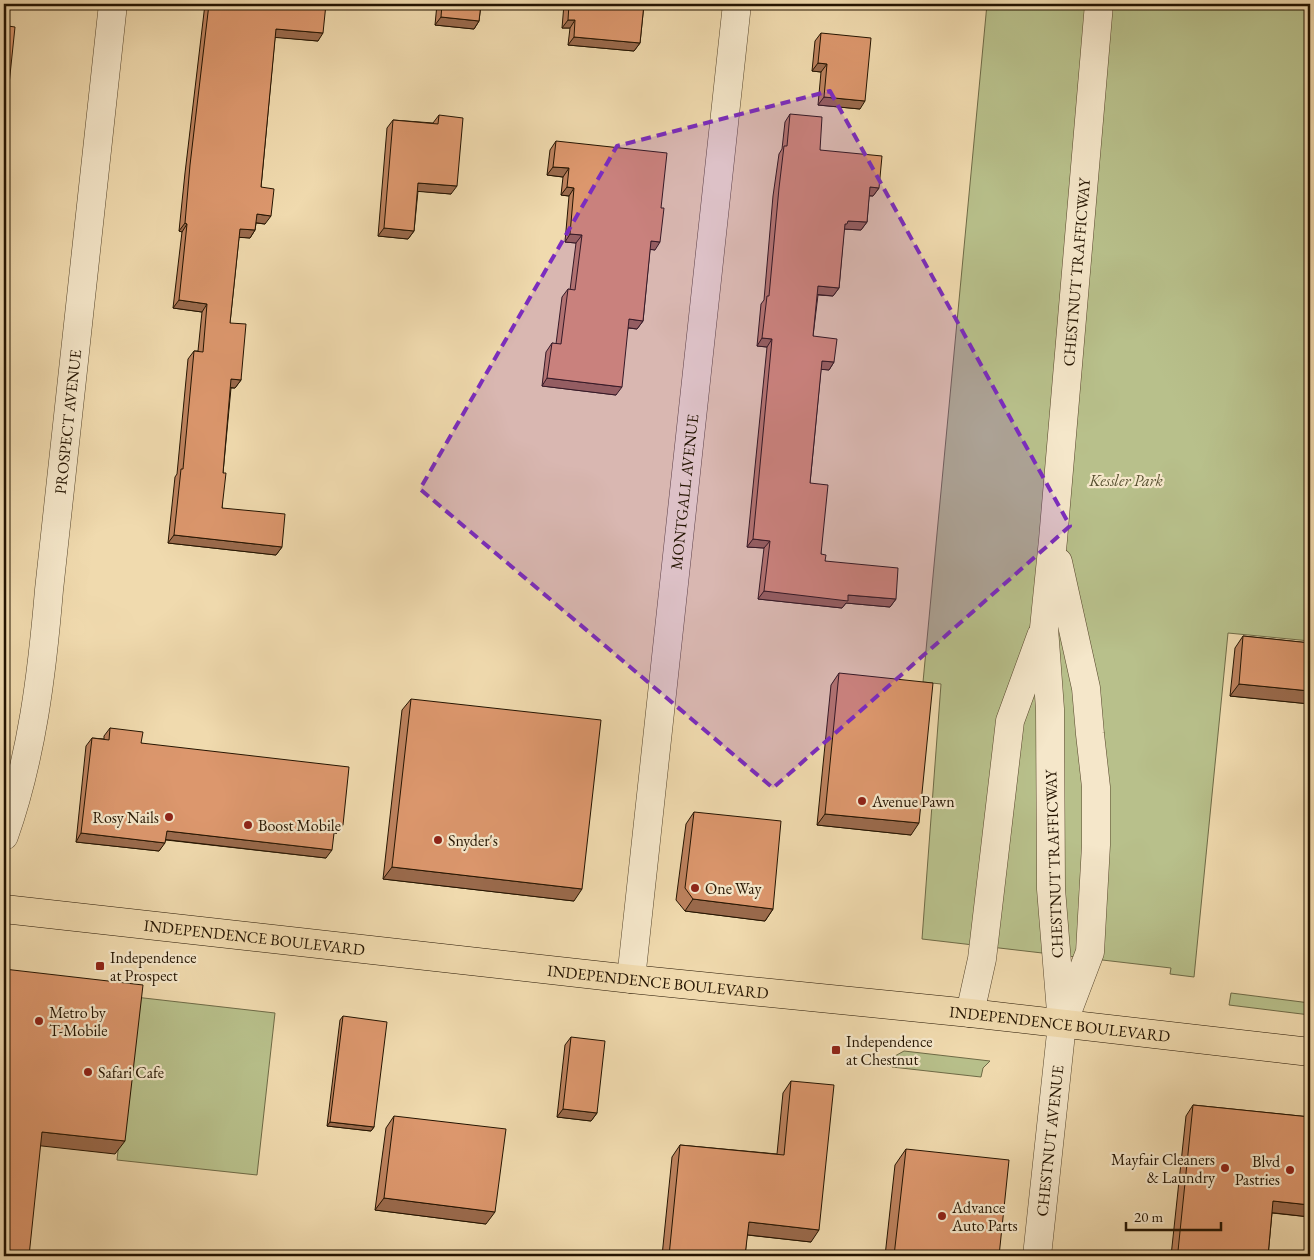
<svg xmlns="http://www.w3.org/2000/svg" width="1314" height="1260" viewBox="0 0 1314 1260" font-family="'EB Garamond',serif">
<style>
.green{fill:#b8c08b;stroke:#6e6a46}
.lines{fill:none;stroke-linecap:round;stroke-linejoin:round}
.minor-casing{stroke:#57462c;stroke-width:29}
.tertiary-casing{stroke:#57462c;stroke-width:29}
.primary-casing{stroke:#241401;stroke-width:29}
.minor{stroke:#f5e7ca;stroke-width:28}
.tertiary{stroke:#f5e7ca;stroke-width:28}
.primary{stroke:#f0daae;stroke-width:28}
.wall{fill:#bd825e;stroke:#241401}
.shaded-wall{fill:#9a6a4c;stroke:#241401}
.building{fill:#dc976d;stroke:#241401}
.marked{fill:#7b2cbf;fill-opacity:0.2;stroke:#7b2cbf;stroke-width:4;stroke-dasharray:10 6;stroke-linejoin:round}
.poi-dot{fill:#8f2418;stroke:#f5e7ca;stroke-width:2}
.labels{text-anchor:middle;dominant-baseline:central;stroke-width:4.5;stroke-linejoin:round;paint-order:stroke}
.street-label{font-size:16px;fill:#241401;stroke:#f5e7ca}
.park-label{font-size:16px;font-style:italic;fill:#585031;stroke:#f5e7ca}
.poi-label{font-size:16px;fill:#241401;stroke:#f5e7ca;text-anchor:start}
</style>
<rect width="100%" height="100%" fill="#f0daae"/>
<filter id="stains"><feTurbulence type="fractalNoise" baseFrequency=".004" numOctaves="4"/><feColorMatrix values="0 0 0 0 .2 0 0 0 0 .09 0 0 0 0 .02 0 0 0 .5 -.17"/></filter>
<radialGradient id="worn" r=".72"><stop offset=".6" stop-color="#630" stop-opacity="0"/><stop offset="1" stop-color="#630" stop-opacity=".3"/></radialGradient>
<g class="green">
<path d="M987 4H1310V641L1228 633 1194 977 1170 974 1171 968 922 939 941 684 923 682Z"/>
<path d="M1231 993 1310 1003V1015L1229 1005Z"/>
<path d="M135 997 275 1013 257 1175 117 1160Z"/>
<path d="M904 1051 990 1061 983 1068 981 1077 892 1067 895 1056Z"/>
</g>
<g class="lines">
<defs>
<g id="minor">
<path id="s1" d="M4 836C32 757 42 673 49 590L113 4"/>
<path id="s2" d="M631 979 737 4"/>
<path id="s3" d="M1037 1256 1062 1024"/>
</g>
<g id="tertiary">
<path d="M1058 562 1086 688 1090 734 1096 787V845L1090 952 1065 1018"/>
<path d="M970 1013 982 959 1010 721 1041 636"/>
<path id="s4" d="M1062 1024 1051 889 1050 709 1044 628 1053 540 1099 4"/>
</g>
<g id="primary">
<path id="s5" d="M4 909 631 979 970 1013 1310 1052"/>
</g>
</defs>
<use href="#minor" class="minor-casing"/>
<use href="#tertiary" class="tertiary-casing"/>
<use href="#primary" class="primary-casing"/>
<use href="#minor" class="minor"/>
<use href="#tertiary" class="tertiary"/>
<use href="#primary" class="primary"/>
</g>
<g class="wall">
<path d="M205 4H326L318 41 275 37 261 187 265 224 256 223 255 230 250 238 239 237 230 323 241 380 235 388H231L223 473 222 508 282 547 276 555 168 543 175 477 177 474 188 359 194 351H198L202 312 173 308 182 232 179 231 185 173Z"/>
<path d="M437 4H481L479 21 474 29 435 25Z"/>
<path d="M564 4H644L640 43 634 51 568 45 570 28H562Z"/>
<path d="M821 33 860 109 818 105 821 72 812 71 815 41Z"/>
<path d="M790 114 820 150 879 188 873 196H869L867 222 861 230 844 229 839 288 833 296 818 295 813 336 834 362 829 370 821 369 810 483 821 554 825 561 896 599 890 607 846 603 842 608 758 599 764 548 747 547 767 347 757 346 761 304 764 300 773 196 779 154 782 149 785 122Z"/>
<path d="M439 115 451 194 418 191 414 231 408 239 378 236 387 128 393 120 433 123Z"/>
<path d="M556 141 655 250 650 249 643 321 637 329 628 328 616 395 542 386 546 352 552 343 556 344 562 297 568 289 570 290 576 243 565 242 569 196 561 195 563 177 547 175 550 150Z"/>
<path d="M1243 636 1310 643V704L1230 696 1235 648Z"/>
<path d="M839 673 911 835 817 825 831 685Z"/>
<path d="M411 699 574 901 383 879 402 710Z"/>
<path d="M110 728 141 743 337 833H334L326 858 166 840 159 851 76 842 86 746 92 738 104 739V736Z"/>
<path d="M694 812 773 909 765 921 685 911 676 900 686 824Z"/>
<path d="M343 1016 374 1127 371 1131 327 1126 340 1020Z"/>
<path d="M571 1037 597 1113 591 1121 557 1117 565 1045Z"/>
<path d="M791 1081 811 1242 747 1235 745 1256H662L672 1157 680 1145 777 1154 783 1093Z"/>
<path d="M1193 1105 1310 1117V1217L1272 1213 1268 1256H1171L1186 1116Z"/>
<path d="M394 1116 486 1224 375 1210 386 1128Z"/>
<path d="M906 1149 999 1256H885L895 1165Z"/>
</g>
<g class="shaded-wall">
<path d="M441 17 479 21 474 29 435 25Z"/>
<path d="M568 20H575L570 28H562Z"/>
<path d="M276 29 323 33 318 41 270 37Z"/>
<path d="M574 37 640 43 634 51 568 45Z"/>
<path d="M818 63 827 64 821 72 812 71Z"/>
<path d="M824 97 865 101 860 109 818 105Z"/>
<path d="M553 167 569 168 563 177 547 175Z"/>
<path d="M418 183 457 186 451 194 413 191Z"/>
<path d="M567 187 574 188 569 196 561 195Z"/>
<path d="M870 187 879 188 873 196 865 195Z"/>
<path d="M257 214 271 216 265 224 251 222Z"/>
<path d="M848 221 867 222 861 230 844 229 845 224Z"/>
<path d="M185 223 187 224 182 232 179 231Z"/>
<path d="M384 228 414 231 408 239 378 236Z"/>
<path d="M240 229 255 230 250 238 234 237Z"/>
<path d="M570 234 582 235 576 243 565 242Z"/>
<path d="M651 241 660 242 655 250 646 249Z"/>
<path d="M818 286 839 288 833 296 813 294Z"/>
<path d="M179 300 207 304 202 312 173 308Z"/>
<path d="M629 319 643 321 637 329 624 327Z"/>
<path d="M762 338 772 339 767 347 757 346Z"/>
<path d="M822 361 834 362 829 370 817 369Z"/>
<path d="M547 378 622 387 616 395 542 386Z"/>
<path d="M231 379 241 380 235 388 226 387Z"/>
<path d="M174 535 282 547 276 555 168 543Z"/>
<path d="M753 539 770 541 764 548 747 547Z"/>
<path d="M764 591 848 595 896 599 890 607 846 603 842 608 758 599Z"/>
<path d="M1239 684 1310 691V704L1230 696Z"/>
<path d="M825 814 919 823 911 835 817 825Z"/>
<path d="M335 825H343L337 833H329Z"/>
<path d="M167 831 332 850 326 858 161 839Z"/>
<path d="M81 833 165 843 159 851 76 842Z"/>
<path d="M392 867 582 889 574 901 383 879Z"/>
<path d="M693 899 773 909 765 921 685 911Z"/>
<path d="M563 1109 597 1113 591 1121 557 1117Z"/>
<path d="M330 1122 374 1127 371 1131 327 1126Z"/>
<path d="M42 1132 125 1141 115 1154 33 1145Z"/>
<path d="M384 1198 495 1212 486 1224 375 1210Z"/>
<path d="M1273 1201 1310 1205V1217L1266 1212Z"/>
<path d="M749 1222 819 1230 811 1242 740 1234Z"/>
<path d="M1178 1251 1230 1256H1174Z"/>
</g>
<g class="building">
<path d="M4 4H10L8 26 15 27 5 123H4Z"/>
<path d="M209 4H326L323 33 276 29 261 187 274 189 271 216 257 214 255 230 240 229 230 323 246 324 241 380 231 379 223 473H226L222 508 285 514 282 547 174 535 181 469H183L194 351 203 352 207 304 179 300 187 224 185 223 190 165Z"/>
<path d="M442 4H481L479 21 441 17Z"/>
<path d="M569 4H644L640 43 574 37 575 20H568Z"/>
<path d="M821 33 871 38 865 101 824 97 827 64 818 63Z"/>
<path d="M790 114 822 117 820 150 882 156 879 188 870 187 867 222 848 221 847 224H845L839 288 818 286 813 336 837 339 834 362 822 361 810 483 828 485 821 554 826 555 825 561 898 568 896 599 848 595V601L764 591 770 541 753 539 772 339 762 338 767 296H769L779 188 784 146H787Z"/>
<path d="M439 115 463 118 457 186 418 183 414 231 384 228 393 120 438 124Z"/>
<path d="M556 141 667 153 661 208H664L660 242 651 241 643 321 629 319 622 387 547 378 552 343 561 344 568 289 575 290 582 235 570 234 574 188 567 187 569 168 553 167Z"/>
<path d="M1243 636 1310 643V691L1239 684Z"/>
<path d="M839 673 933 683 919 823 825 814Z"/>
<path d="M411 699 601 720 582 889 392 867Z"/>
<path d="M110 728 143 732 141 743 349 767 343 825H335L332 850 167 831 165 843 81 833 92 738 109 740Z"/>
<path d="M694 812 781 821 773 909 693 899 685 888Z"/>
<path d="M4 969 143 985 125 1141 42 1132 29 1256H4Z"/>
<path d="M343 1016 387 1022 374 1127 330 1122Z"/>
<path d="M571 1037 605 1041 597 1113 563 1109Z"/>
<path d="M791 1081 834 1085 819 1230 749 1222 745 1256H669L680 1145 784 1155Z"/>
<path d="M1193 1105 1310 1117V1205L1273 1201 1268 1256H1230L1178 1251Z"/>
<path d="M394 1116 506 1129 495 1212 384 1198Z"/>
<path d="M906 1149 1009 1160 999 1256H894Z"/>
</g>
<path class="marked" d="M830 91 1070 526 773 788 420 489 617 146Z"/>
<g class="poi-dot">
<circle cx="862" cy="801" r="5"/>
<circle cx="169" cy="817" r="5"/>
<circle cx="248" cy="825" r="5"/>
<circle cx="438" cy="840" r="5"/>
<circle cx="695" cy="888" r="5"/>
<rect x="95" y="961" width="10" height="10" rx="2.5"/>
<circle cx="39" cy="1021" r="5"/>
<rect x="831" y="1045" width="10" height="10" rx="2.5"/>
<circle cx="88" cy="1072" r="5"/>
<circle cx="1225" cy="1168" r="5"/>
<circle cx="1290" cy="1170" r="5"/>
<circle cx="942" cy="1216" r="5"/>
</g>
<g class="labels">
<g class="street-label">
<text stroke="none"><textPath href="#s4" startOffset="754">CHESTNUT TRAFFICWAY</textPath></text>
<text stroke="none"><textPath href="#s1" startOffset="420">PROSPECT AVENUE</textPath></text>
<text stroke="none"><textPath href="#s2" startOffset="490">MONTGALL AVENUE</textPath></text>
<text transform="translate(1054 864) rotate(-92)">CHESTNUT TRAFFICWAY</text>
<text stroke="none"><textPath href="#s5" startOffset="252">INDEPENDENCE BOULEVARD</textPath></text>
<text stroke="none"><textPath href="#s5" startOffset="658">INDEPENDENCE BOULEVARD</textPath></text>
<text stroke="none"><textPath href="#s5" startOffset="1062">INDEPENDENCE BOULEVARD</textPath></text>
<text stroke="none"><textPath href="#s3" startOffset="116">CHESTNUT AVENUE</textPath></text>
</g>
<g class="park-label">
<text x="1126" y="480">Kessler Park</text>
</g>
<g class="poi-label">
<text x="872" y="801">Avenue Pawn</text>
<text x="159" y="817" text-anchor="end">Rosy Nails</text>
<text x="258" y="825">Boost Mobile</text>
<text x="448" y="840">Snyder's</text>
<text x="705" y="888">One Way</text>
<text x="110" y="957">Independence<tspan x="110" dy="18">at Prospect</tspan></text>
<text x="49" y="1012">Metro by<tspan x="49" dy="18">T-Mobile</tspan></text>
<text x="846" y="1041">Independence<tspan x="846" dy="18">at Chestnut</tspan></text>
<text x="98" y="1072">Safari Cafe</text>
<text x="1215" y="1159" text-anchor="end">Mayfair Cleaners<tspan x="1215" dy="18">&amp; Laundry</tspan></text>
<text x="1280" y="1161" text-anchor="end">Blvd<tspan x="1280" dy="18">Pastries</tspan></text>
<text x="952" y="1207">Advance<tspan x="952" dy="18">Auto Parts</tspan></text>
</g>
</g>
<rect width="1314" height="1260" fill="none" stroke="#f0daae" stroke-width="20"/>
<rect x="5" y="5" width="1304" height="1250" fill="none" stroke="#241401" stroke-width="2.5"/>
<rect x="10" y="10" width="1294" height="1240" fill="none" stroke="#241401"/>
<path d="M1126 1222v8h95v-8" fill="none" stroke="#241401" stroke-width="2.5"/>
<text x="1134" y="1222" font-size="15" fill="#241401" stroke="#f5e7ca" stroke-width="4" paint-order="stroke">20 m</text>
<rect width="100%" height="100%" filter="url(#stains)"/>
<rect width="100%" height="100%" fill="url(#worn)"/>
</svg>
